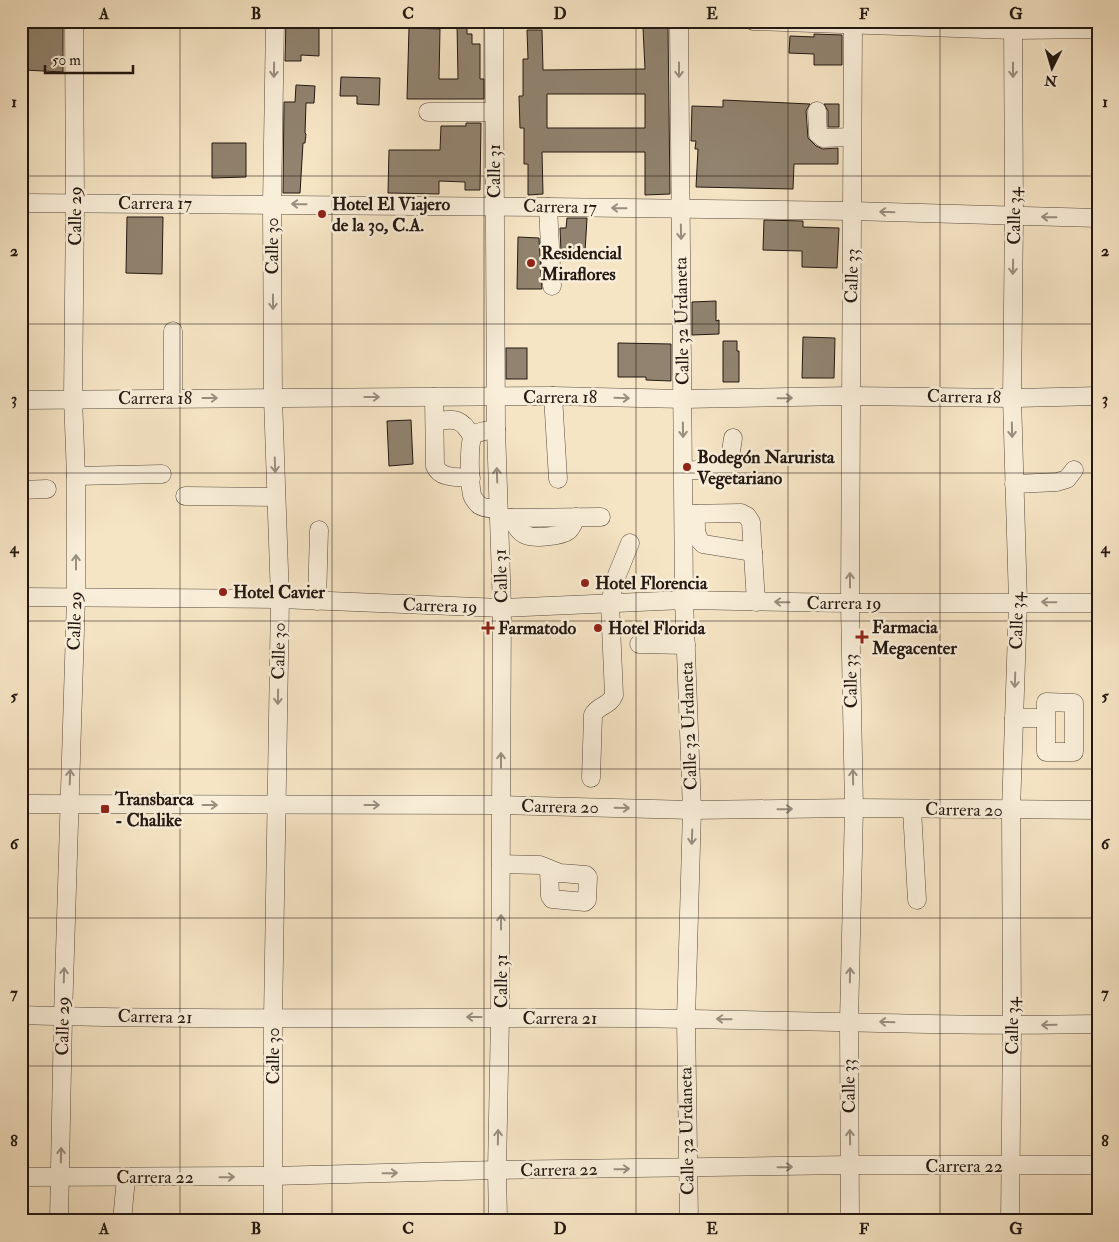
<svg xmlns="http://www.w3.org/2000/svg" width="1119" height="1242" viewBox="0 0 1119 1242" font-family="'IM FELL Double Pica',serif">
<style>
.building{fill:#91836f;stroke:#231812;fill-rule:evenodd}
.lines{fill:none;stroke-linecap:round;stroke-linejoin:round}
.minor-casing{stroke:#584b3f;stroke-width:19}
.minor{stroke:#f9eed9;stroke-width:18}
.oneway{stroke:#998e7f}
.grid{fill:none;stroke:#231812;stroke-width:1;stroke-opacity:0.55}
.poi-dot{fill:#8f2418;stroke:#f9eed9;stroke-width:2}
.labels{text-anchor:middle;dominant-baseline:central;stroke-width:5;stroke-linejoin:round;paint-order:stroke}
.street-label{font-size:18px;fill:#231812;stroke:#f9eed9}
.poi-label{font-size:18px;font-weight:bold;fill:#231812;stroke:#f9eed9;text-anchor:start}
.neatline{fill:none;stroke:#231812;stroke-width:2}
.grid-label{font-size:16px;text-anchor:middle;font-weight:bold;fill:#231812}
</style>
<rect width="100%" height="100%" fill="#f6e5c5"/>
<filter id="stains"><feTurbulence type="fractalNoise" baseFrequency=".004" numOctaves="4"/><feColorMatrix values="0 0 0 0 .2 0 0 0 0 .09 0 0 0 0 .02 0 0 0 .5 -.17"/></filter>
<radialGradient id="worn" r=".72"><stop offset=".6" stop-color="#630" stop-opacity="0"/><stop offset="1" stop-color="#630" stop-opacity=".3"/></radialGradient>
<g class="building">
<path d="M26 21H63V72L24 70Z"/>
<path d="M286 21H301V24L319 25V56L301 55V61H285Z"/>
<path d="M457 23H467V34H472V44H480V79H484V99H407L409 28 440 29 439 79H458Z"/>
<path d="M668 27 670 194 645 195V152H542L543 194 528 195V164H524V128H520L519 96H523V59H528L527 30H542L543 70 645 69 643 28ZM547 94H645V128H547Z"/>
<path d="M814 34 842 35V65H814V54L789 53 790 36 814 37Z"/>
<path d="M341 77 380 78 379 105 357 104V96H340Z"/>
<path d="M296 85 315 86 314 103H306L305 133 306 134 305 143H303L300 193H283L284 102H295Z"/>
<path d="M723 100 810 104 806 111 808 138 816 146 823 149 838 148V164H794L793 189 696 187 698 149H695L696 141H691L692 106 723 107Z"/>
<path d="M824 104H839V127H828V111Z"/>
<path d="M466 123H481L480 190H465V182L439 181V194L388 193 389 150H440L441 126H466Z"/>
<path d="M212 143H246V177L212 178Z"/>
<path d="M127 217H163L162 274 126 273Z"/>
<path d="M567 218H587L585 252H561L560 228H566Z"/>
<path d="M764 220 803 221V227L839 228 837 268 802 267V251L763 250Z"/>
<path d="M518 237 539 238 542 289H517Z"/>
<path d="M716 301V321L719 320V334L692 335V302Z"/>
<path d="M803 337 835 338 834 378H802Z"/>
<path d="M723 341H737V351H739V382H723Z"/>
<path d="M618 343 671 344V381L646 380V377H618Z"/>
<rect x="506" y="348" width="21" height="31"/>
<path d="M411 420 413 464 389 466 387 421Z"/>
</g>
<g class="lines">
<defs>
<g id="minor">
<path d="M494 21 496 429 502 608 500 1017 497 1170 498 1221"/>
<path d="M679 21 684 600 692 810 686 1019 689 1221"/>
<path d="M753 21 1013 30 1098 29"/>
<path d="M817 111 818 134 823 138 852 137"/>
<path d="M428 112H494"/>
<path d="M21 203 548 207 852 211 1098 218"/>
<path d="M548 207 552 286"/>
<path d="M173 331V398"/>
<path d="M553 396 558 479"/>
<path d="M434 397 435 466C440 479 459 477 471 478"/>
<path d="M21 400 553 396 683 399 850 396 1012 398 1098 396"/>
<path d="M435 422C454 417 463 419 472 437"/>
<path d="M496 429C489 430 478 431 473 436 468 442 470 486 472 495 473 498 477 503 479 505 485 509 492 508 498 509"/>
<path d="M684 471 725 468 729 465 733 438"/>
<path d="M76 476 162 474"/>
<path d="M1014 484 1057 482 1067 479 1074 470"/>
<path d="M21 490 47 489"/>
<path d="M185 496 276 497"/>
<path d="M684 514 741 513 747 516 751 522 756 602"/>
<path d="M696 514C696 525 694 536 703 544L753 552"/>
<path d="M499 518 601 517"/>
<path d="M511 518C515 524 519 533 526 535 535 539 561 536 568 531 572 528 574 522 576 517"/>
<path d="M21 597 280 599 502 608 684 600 850 603H1098"/>
<path d="M317 601 319 530"/>
<path d="M639 644 686 645"/>
<path d="M1046 702 1074 703V752H1046Z"/>
<path d="M1014 718H1045"/>
<path d="M591 778 593 715C598 705 610 706 614 695L610 604 615 580 630 543"/>
<path d="M21 804 501 805 692 810 854 808 1098 810"/>
<path d="M912 809 917 900"/>
<path d="M501 864 540 865 560 873 586 875 588 877 587 900 585 902 552 899 550 896 549 869"/>
<path d="M21 1015C225 1021 429 1017 633 1018 788 1020 943 1027 1098 1024"/>
<path d="M21 1177 273 1176 497 1170 850 1165H1098"/>
<path d="M59 1221 63 1016 76 597V476L73 398 75 203 74 21"/>
<path d="M122 1221 126 1178"/>
<path d="M273 1221V1018L280 599 273 398 272 204 275 21"/>
<path d="M850 1221 849 1021 854 808 850 603 853 21"/>
<path d="M1010 1221 1012 1026 1011 810 1018 602 1012 398 1014 216 1013 21"/>
</g>
</defs>
<use href="#minor" class="minor-casing"/>
<use href="#minor" class="minor"/>
</g>
<defs><path id="oneway-shaft" d="M-6 0H5M1.5-3L5.5 0L1.5 3" fill="none" stroke-width="1.6" stroke-linecap="round" stroke-linejoin="round" transform="scale(1.25)"/></defs>
<g class="oneway">
<use href="#oneway-shaft" transform="translate(274 70) rotate(91)"/>
<use href="#oneway-shaft" transform="translate(679 70) rotate(90)"/>
<use href="#oneway-shaft" transform="translate(1013 70) rotate(90)"/>
<use href="#oneway-shaft" transform="translate(299 204) rotate(-179)"/>
<use href="#oneway-shaft" transform="translate(619 208) rotate(-179)"/>
<use href="#oneway-shaft" transform="translate(887 212) rotate(-178)"/>
<use href="#oneway-shaft" transform="translate(1049 217) rotate(-179)"/>
<use href="#oneway-shaft" transform="translate(681 232) rotate(89)"/>
<use href="#oneway-shaft" transform="translate(1013 267) rotate(91)"/>
<use href="#oneway-shaft" transform="translate(273 302) rotate(90)"/>
<use href="#oneway-shaft" transform="translate(372 397)"/>
<use href="#oneway-shaft" transform="translate(210 398)"/>
<use href="#oneway-shaft" transform="translate(622 398) rotate(2)"/>
<use href="#oneway-shaft" transform="translate(785 398) rotate(-1)"/>
<use href="#oneway-shaft" transform="translate(683 430) rotate(89)"/>
<use href="#oneway-shaft" transform="translate(1012 430) rotate(89)"/>
<use href="#oneway-shaft" transform="translate(275 465) rotate(88)"/>
<use href="#oneway-shaft" transform="translate(497 475) rotate(-92)"/>
<use href="#oneway-shaft" transform="translate(76 562) rotate(-90)"/>
<use href="#oneway-shaft" transform="translate(850 580) rotate(-90)"/>
<use href="#oneway-shaft" transform="translate(782 602) rotate(-179)"/>
<use href="#oneway-shaft" transform="translate(1049 602) rotate(-179)"/>
<use href="#oneway-shaft" transform="translate(1015 680) rotate(92)"/>
<use href="#oneway-shaft" transform="translate(278 697) rotate(91)"/>
<use href="#oneway-shaft" transform="translate(501 760) rotate(-90)"/>
<use href="#oneway-shaft" transform="translate(70 777) rotate(-88)"/>
<use href="#oneway-shaft" transform="translate(853 777) rotate(-91)"/>
<use href="#oneway-shaft" transform="translate(210 805)"/>
<use href="#oneway-shaft" transform="translate(372 805)"/>
<use href="#oneway-shaft" transform="translate(622 808) rotate(1)"/>
<use href="#oneway-shaft" transform="translate(785 809) rotate(-1)"/>
<use href="#oneway-shaft" transform="translate(692 837) rotate(92)"/>
<use href="#oneway-shaft" transform="translate(501 922) rotate(-90)"/>
<use href="#oneway-shaft" transform="translate(64 975) rotate(-88)"/>
<use href="#oneway-shaft" transform="translate(850 975) rotate(-89)"/>
<use href="#oneway-shaft" transform="translate(474 1017) rotate(180)"/>
<use href="#oneway-shaft" transform="translate(724 1019) rotate(-179)"/>
<use href="#oneway-shaft" transform="translate(887 1022) rotate(-178)"/>
<use href="#oneway-shaft" transform="translate(1049 1025) rotate(179)"/>
<use href="#oneway-shaft" transform="translate(498 1137) rotate(-89)"/>
<use href="#oneway-shaft" transform="translate(850 1137) rotate(-91)"/>
<use href="#oneway-shaft" transform="translate(61 1155) rotate(-89)"/>
<use href="#oneway-shaft" transform="translate(785 1167) rotate(-1)"/>
<use href="#oneway-shaft" transform="translate(622 1169) rotate(-1)"/>
<use href="#oneway-shaft" transform="translate(390 1173) rotate(-1)"/>
<use href="#oneway-shaft" transform="translate(227 1177) rotate(-1)"/>
</g>
<path class="grid" d="M180 21V1221M332 21V1221M484 21V1221M636 21V1221M788 21V1221M940 21V1221M21 176H1098M21 324H1098M21 473H1098M21 621H1098M21 769H1098M21 918H1098M21 1066H1098"/>
<g class="poi-dot">
<circle cx="322" cy="214" r="5"/>
<circle cx="531" cy="263" r="5"/>
<circle cx="687" cy="467" r="5"/>
<circle cx="585" cy="583" r="5"/>
<circle cx="223" cy="592" r="5"/>
<path d="M485.5 620.5h5v5h5v5h-5v5h-5v-5h-5v-5h5z"/>
<circle cx="598" cy="628" r="5"/>
<path d="M859.5 629.5h5v5h5v5h-5v5h-5v-5h-5v-5h5z"/>
<rect x="100" y="804" width="10" height="10" rx="2.5"/>
</g>
<g class="labels">
<g class="street-label">
<text transform="translate(494 171) rotate(-90)">Calle 31</text>
<text x="155" y="203">Carrera 17</text>
<text transform="translate(560 207) rotate(1)">Carrera 17</text>
<text transform="translate(75 216) rotate(-90)">Calle 29</text>
<text transform="translate(1014 216) rotate(-90)">Calle 34</text>
<text transform="translate(272 246) rotate(-90)">Calle 30</text>
<text transform="translate(852 276) rotate(-89)">Calle 33</text>
<text transform="translate(682 321) rotate(-91)">Calle 32 Urdaneta</text>
<text x="560" y="397">Carrera 18</text>
<text transform="translate(964 397) rotate(1)">Carrera 18</text>
<text x="155" y="398">Carrera 18</text>
<text transform="translate(501 576) rotate(-92)">Calle 31</text>
<text x="844" y="603">Carrera 19</text>
<text transform="translate(440 606) rotate(2)">Carrera 19</text>
<text transform="translate(75 621) rotate(-88)">Calle 29</text>
<text transform="translate(1017 621) rotate(-89)">Calle 34</text>
<text transform="translate(279 651) rotate(-89)">Calle 30</text>
<text transform="translate(851 681) rotate(-91)">Calle 33</text>
<text transform="translate(689 726) rotate(-92)">Calle 32 Urdaneta</text>
<text transform="translate(560 807) rotate(1)">Carrera 20</text>
<text transform="translate(964 810) rotate(1)">Carrera 20</text>
<text transform="translate(501 981) rotate(-90)">Calle 31</text>
<text transform="translate(155 1017) rotate(1)">Carrera 21</text>
<text x="560" y="1018">Carrera 21</text>
<text transform="translate(63 1026) rotate(-89)">Calle 29</text>
<text transform="translate(1012 1026) rotate(-90)">Calle 34</text>
<text transform="translate(273 1056) rotate(-90)">Calle 30</text>
<text transform="translate(849 1086) rotate(-91)">Calle 33</text>
<text transform="translate(687 1131) rotate(-91)">Calle 32 Urdaneta</text>
<text x="964" y="1166">Carrera 22</text>
<text transform="translate(559 1170) rotate(-1)">Carrera 22</text>
<text x="155" y="1177">Carrera 22</text>
</g>
<g class="poi-label">
<text x="332" y="204">Hotel El Viajero<tspan x="332" dy="21">de la 30, C.A.</tspan></text>
<text x="541" y="253">Residencial<tspan x="541" dy="21">Miraflores</tspan></text>
<text x="697" y="457">Bodegón Narurista<tspan x="697" dy="21">Vegetariano</tspan></text>
<text x="595" y="583">Hotel Florencia</text>
<text x="233" y="592">Hotel Cavier</text>
<text x="872" y="627">Farmacia<tspan x="872" dy="21">Megacenter</tspan></text>
<text x="498" y="628">Farmatodo</text>
<text x="608" y="628">Hotel Florida</text>
<text x="115" y="799">Transbarca<tspan x="115" dy="21">- Chalike</tspan></text>
</g>
</g>
<rect width="1119" height="1242" fill="none" stroke="#f6e5c5" stroke-width="55"/>
<g transform="translate(1052 68) rotate(185)" stroke="#f9eed9" stroke-width="4" paint-order="stroke">
<path d="M0-4L9 19L0 12L-9 19Z" fill="#231812"/>
<text y="-8" font-size="14" font-weight="bold" text-anchor="middle" fill="#231812">N</text>
</g>
<path d="M45 65v8h88v-8" fill="none" stroke="#231812" stroke-width="2.5"/>
<text x="52" y="65" font-size="15" fill="#231812" stroke="#f9eed9" stroke-width="4" paint-order="stroke">50 m</text>
<rect x="28" y="28" width="1064" height="1186" class="neatline"/>
<g class="grid-label">
<text x="104" y="19">A</text>
<text x="256" y="19">B</text>
<text x="408" y="19">C</text>
<text x="560" y="19">D</text>
<text x="712" y="19">E</text>
<text x="864" y="19">F</text>
<text x="1016" y="19">G</text>
<text x="14" y="107">1</text>
<text x="1105" y="107">1</text>
<text x="14" y="256">2</text>
<text x="1105" y="256">2</text>
<text x="14" y="404">3</text>
<text x="1105" y="404">3</text>
<text x="14" y="553">4</text>
<text x="1105" y="553">4</text>
<text x="14" y="701">5</text>
<text x="1105" y="701">5</text>
<text x="14" y="849">6</text>
<text x="1105" y="849">6</text>
<text x="14" y="998">7</text>
<text x="1105" y="998">7</text>
<text x="14" y="1146">8</text>
<text x="1105" y="1146">8</text>
<text x="104" y="1234">A</text>
<text x="256" y="1234">B</text>
<text x="408" y="1234">C</text>
<text x="560" y="1234">D</text>
<text x="712" y="1234">E</text>
<text x="864" y="1234">F</text>
<text x="1016" y="1234">G</text>
</g>
<rect width="100%" height="100%" filter="url(#stains)"/>
<rect width="100%" height="100%" fill="url(#worn)"/>
</svg>
